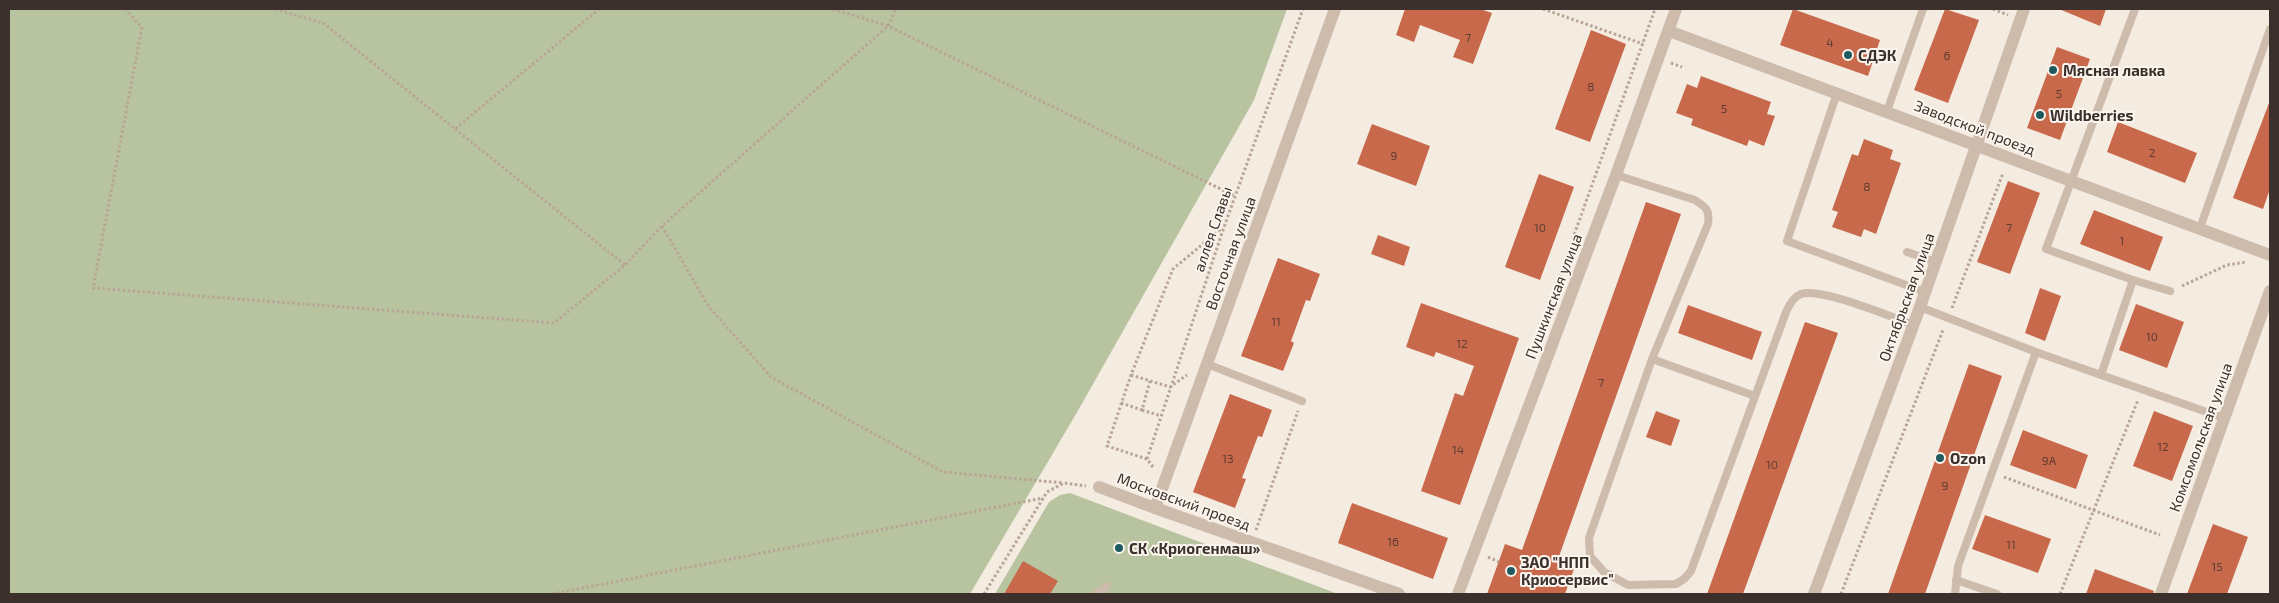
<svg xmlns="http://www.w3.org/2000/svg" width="2279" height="603" viewBox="0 0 2279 603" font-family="'Exo 2',sans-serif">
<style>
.green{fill:#b8c4a0}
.building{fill:#c8694b}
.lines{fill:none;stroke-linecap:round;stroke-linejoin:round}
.path{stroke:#b9a596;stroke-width:3;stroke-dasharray:2.5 2.5;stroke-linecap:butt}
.service{stroke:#cdbbac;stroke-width:8}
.minor{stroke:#cdbbac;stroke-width:12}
.tertiary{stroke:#cdbbac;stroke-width:12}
.poi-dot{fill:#1f5a5e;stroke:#fbf5ee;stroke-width:2}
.labels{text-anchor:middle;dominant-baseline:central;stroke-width:4;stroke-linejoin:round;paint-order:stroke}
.number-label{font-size:12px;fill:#5e3e33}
.poi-label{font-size:15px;font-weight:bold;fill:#3b302b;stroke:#fbf5ee;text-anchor:start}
.street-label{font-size:15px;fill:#3b302b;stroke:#fbf5ee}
</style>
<rect width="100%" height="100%" fill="#f4ebe1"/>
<g class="green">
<path d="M9 9H1287L1254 100 1076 414 970 594H9Z"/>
<path d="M1070 493 1338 594H995L1049 502 1060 495Z"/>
</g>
<g class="building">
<path d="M1405 9H1480L1492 13 1473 64 1453 57 1460 40 1420 25 1414 42 1396 35Z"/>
<path d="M1793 9 1880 40 1868 76 1780 45Z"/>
<path d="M1945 9 1979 20 1948 103 1914 90Z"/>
<path d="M2059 9H2106L2100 26Z"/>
<path d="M1591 30 1626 44 1590 142 1555 129Z"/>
<path d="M2057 47 2090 59 2060 140 2027 128Z"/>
<path d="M1701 76 1771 102 1767 114 1775 116 1764 146 1749 140 1747 146 1691 125 1693 119 1676 113 1687 84 1697 88Z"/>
<path d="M2269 103H2270V189L2263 209 2233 198Z"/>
<path d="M2118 122 2197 153 2185 183 2107 152Z"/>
<path d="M1372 124 1430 146 1416 186 1357 164Z"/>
<path d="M1864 139 1893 150 1890 159 1901 163 1876 234 1864 229 1861 237 1832 227 1838 212 1832 210 1852 154 1858 156Z"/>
<path d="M1539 174 1574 187 1540 280 1505 267Z"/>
<path d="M2008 181 2040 193 2010 274 1977 262Z"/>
<path d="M1646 202 1681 214 1557 562 1574 569 1565 594H1487L1505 544 1522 550Z"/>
<path d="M2094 210 2163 237 2150 271 2080 244Z"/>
<path d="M1378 235 1410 247 1404 266 1371 254Z"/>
<path d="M1278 258 1320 274 1310 301 1306 300 1291 341 1294 343 1283 371 1241 356Z"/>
<path d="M2040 288 2061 296 2045 341 2025 333Z"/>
<path d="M1421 303 1519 338 1460 505 1421 491 1455 393 1463 396 1474 366 1436 352 1434 357 1406 347Z"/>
<path d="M2136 304 2184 322 2167 368 2119 350Z"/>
<path d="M1688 305 1762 332 1752 360 1678 333Z"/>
<path d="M1805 322 1838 333 1743 594H1707Z"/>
<path d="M1969 364 2002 376 1925 594H1888Z"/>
<path d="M1230 394 1272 410 1262 437 1258 436 1242 478 1246 479 1235 508 1193 492Z"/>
<path d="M1656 411 1680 420 1671 446 1646 437Z"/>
<path d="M2154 411 2193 426 2172 481 2133 466Z"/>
<path d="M2023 430 2088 455 2076 489 2010 465Z"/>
<path d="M1352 503 1448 538 1433 579 1338 543Z"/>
<path d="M1985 515 2051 539 2038 573 1972 549Z"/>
<path d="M2213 524 2248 537 2227 594H2187Z"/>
<path d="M1023 561 1058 581 1050 594H1004Z"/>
<path d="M2095 569 2154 591 2153 594H2086Z"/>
</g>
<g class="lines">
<g class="path">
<path d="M125 9 142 27 93 288 554 323 625 265 662 226 888 26 896 9"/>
<path d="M275 9 323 23 455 129 599 9"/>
<path d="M833 9 888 26 1235 196"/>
<path d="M1543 9 1643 44"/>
<path d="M1993 9 2008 15"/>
<path d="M1671 63 1682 67"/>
<path d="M455 129 625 265"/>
<path d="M662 226 709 307 771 377 943 472 1064 483"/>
<path d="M2182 286 2227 265 2246 262"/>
<path d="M1549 305 1655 9"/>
<path d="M1952 308 2003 173"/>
<path d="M1131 375 1170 387 1187 375"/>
<path d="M1121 403 1142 410 1150 381"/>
<path d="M1142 410 1161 416"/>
<path d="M1147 459 1224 227 1303 9"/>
<path d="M1153 467 1147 459 1107 446 1131 375 1173 269 1222 228"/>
<path d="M2004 477 2160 535"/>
<path d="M1256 530 1298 411"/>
<path d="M1488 557 1499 562"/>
<path d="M552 594 1043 498"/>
<path d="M984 594 1047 492 1064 483 1086 486"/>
<path d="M1841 594 1943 330"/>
<path d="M2060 594 2138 400"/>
</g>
<g class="service">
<path d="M1837 93 1787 241 1925 292"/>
<path d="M1887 111 1923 9"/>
<path d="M1616 175 1695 200C1706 207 1710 210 1708 224L1652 359 1589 538 1590 556 1604 572 1628 585 1676 584 1684 579 1691 571 1786 312C1789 305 1793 297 1801 294 1821 287 1891 317 1914 325"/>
<path d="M2200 228 2270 29"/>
<path d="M1907 252 1936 262"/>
<path d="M2133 280 2046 249 2135 9"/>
<path d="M1920 307 2036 352 1958 566 1955 594"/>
<path d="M2036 352 2101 375 2133 280 2170 291"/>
<path d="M1652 359 1755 396"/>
<path d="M1207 364 1302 401"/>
<path d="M2101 375 2224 418"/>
<path d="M1956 580 1997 594"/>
<path d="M1096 594 1107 586"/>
</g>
<g class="minor">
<path d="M1669 31 2270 255"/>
<path d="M1099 487 1155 508"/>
<path d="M1458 594 1616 175 1676 9"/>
<path d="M1814 594 1920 307 2024 9"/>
<path d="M2161 594 2270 291"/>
</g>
<path class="tertiary" d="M1335 9 1155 508 1399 594"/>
</g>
<g class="poi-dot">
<circle cx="1848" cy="55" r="5"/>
<circle cx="2053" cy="70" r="5"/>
<circle cx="2040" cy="115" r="5"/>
<circle cx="1940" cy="458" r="5"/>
<circle cx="1119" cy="548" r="5"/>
<circle cx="1511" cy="571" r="5"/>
</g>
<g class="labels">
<g class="number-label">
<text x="1468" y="37">7</text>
<text x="1830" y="42">4</text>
<text x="1947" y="55">6</text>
<text x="1591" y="86">8</text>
<text x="2059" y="93">5</text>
<text x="1724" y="108">5</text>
<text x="2152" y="152">2</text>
<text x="1394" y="155">9</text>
<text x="1867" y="186">8</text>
<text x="1540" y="227">10</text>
<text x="2009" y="227">7</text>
<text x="2122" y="240">1</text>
<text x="1276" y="321">11</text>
<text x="2152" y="336">10</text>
<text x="1462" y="343">12</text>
<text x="1601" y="382">7</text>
<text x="2163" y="446">12</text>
<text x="1458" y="449">14</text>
<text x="1228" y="458">13</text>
<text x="2049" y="460">9А</text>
<text x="1772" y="464">10</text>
<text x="1945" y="485">9</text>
<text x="1393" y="541">16</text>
<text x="2011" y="544">11</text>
<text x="2217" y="566">15</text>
</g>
<g class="poi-label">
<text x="1858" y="55">СДЭК</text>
<text x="2063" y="70">Мясная лавка</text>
<text x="2050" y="115">Wildberries</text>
<text x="1950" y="458">Ozon</text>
<text x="1129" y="548">СК «Криогенмаш»</text>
<text x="1521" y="562">ЗАО "НПП<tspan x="1521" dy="17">Криосервис"</tspan></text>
</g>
<g class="street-label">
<text transform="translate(1975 127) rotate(21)">Заводской проезд</text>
<text transform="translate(1212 229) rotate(-71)">аллея Славы</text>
<text transform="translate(1230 253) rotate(-70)">Восточная улица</text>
<text transform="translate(1553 296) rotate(-69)">Пушкинская улица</text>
<text transform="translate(1906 297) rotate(-70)">Октябрьская улица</text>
<text transform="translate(2200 437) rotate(-70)">Комсомольская улица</text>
<text transform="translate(1184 501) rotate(20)">Московский проезд</text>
</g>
</g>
<rect width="2279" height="603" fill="none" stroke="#3b302b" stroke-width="20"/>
</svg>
